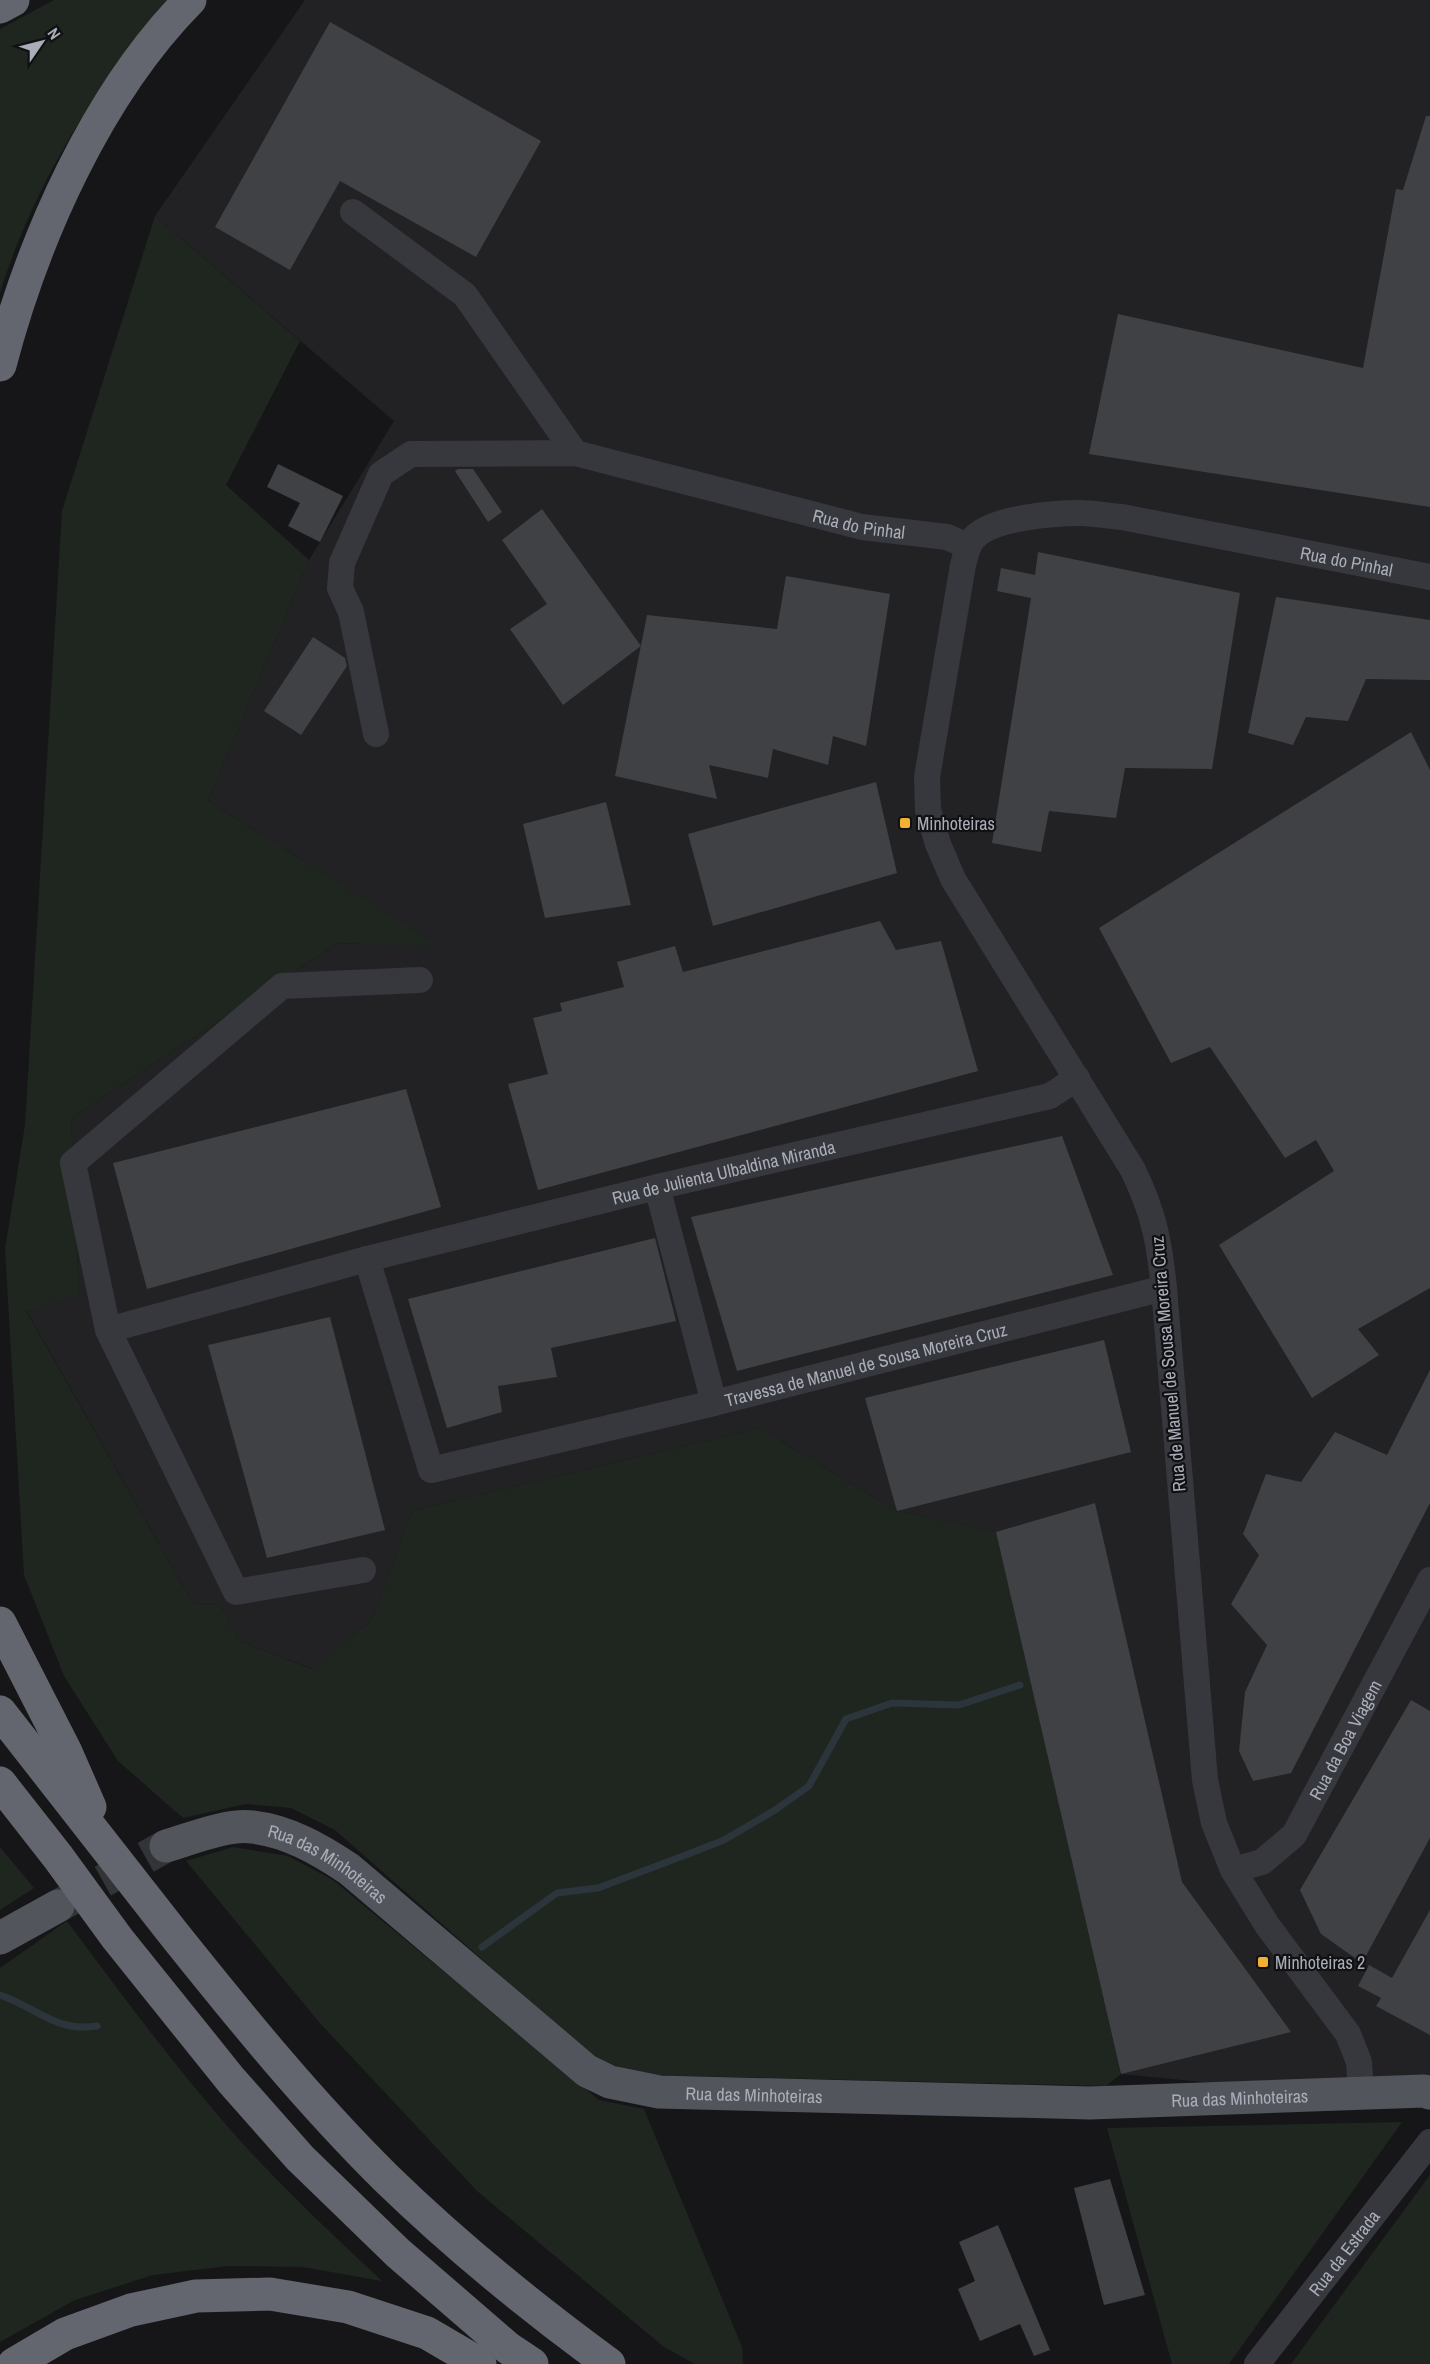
<svg xmlns="http://www.w3.org/2000/svg" width="1430" height="2364" viewBox="0 0 1430 2364" font-family="'Archivo Narrow',sans-serif">
<style>
.built{fill:#222225}
.green{fill:#1e261f}
.lines{fill:none;stroke-linecap:round;stroke-linejoin:round}
.stream{stroke:#2c353c;stroke-width:7}
.building{fill:#404145}
.major-tunnel{stroke:#333438;stroke-width:33;stroke-dasharray:33 16;stroke-linecap:butt}
.minor{stroke:#37383d;stroke-width:26}
.major{stroke:#53555c;stroke-width:33}
.highway{stroke:#63666e;stroke-width:33}
.poi-dot{fill:#f2b134;stroke:#111113;stroke-width:2}
.labels{text-anchor:middle;dominant-baseline:central;stroke-width:4.5;stroke-linejoin:round;paint-order:stroke}
.street-label{font-size:18px;fill:#a8adb8;stroke:#111113}
.poi-label{font-size:18px;fill:#a8adb8;stroke:#111113;text-anchor:start}
</style>
<rect width="100%" height="100%" fill="#161618"/>
<path class="built" d="M305 0H1430V2104L1121 2074 995 1532 897 1511 759 1428 412 1511 372 1620 313 1669 239 1641 220 1605 193 1604 26 1310 79 1294 71 1118 338 943 440 946 208 801 309 560 394 421 155 216Z"/>
<g class="green">
<path d="M54 0H170C147 29 124 58 102 88 59 148 22 223 0 293V29Z"/>
<path d="M155 216 300 341 226 485 309 560 208 801 442 947 338 943 71 1118 79 1295 26 1311 193 1604 220 1605 239 1641 312 1669 372 1620 412 1511 759 1428 897 1511 996 1532 1121 2074 1106 2086 643 2075 594 2058 335 1830 291 1808 246 1804 183 1818 118 1761 64 1676 24 1575 5 1249 25 1125 62 511Z"/>
<path d="M0 1847 34 1888 0 1910Z"/>
<path d="M233 1847 288 1856 333 1880 599 2100 644 2109 742 2347 743 2364H695L664 2347 477 2191 319 2022 186 1861Z"/>
<path d="M67 1921C127 2002 187 2083 255 2157 296 2200 339 2241 382 2281L303 2267 228 2266 153 2275 75 2300 0 2342V1968Z"/>
<path d="M1402 2122 1229 2364H1172L1107 2128Z"/>
<path d="M1430 2175V2364H1291Z"/>
</g>
<g class="lines">
<g class="stream">
<path d="M482 1947 557 1893 598 1888 691 1853 724 1840 775 1810 809 1786 846 1719 892 1703 959 1705 1020 1685"/>
<path d="M0 1995C34 2006 56 2033 97 2026"/>
</g>
</g>
<g class="building">
<path d="M330 22 541 141 476 257 340 181 290 270 215 227Z"/>
<path d="M1426 116H1430V507L1089 454 1118 314 1363 368 1396 189 1403 190Z"/>
<path d="M278 464 343 496 320 542 288 526 300 503 267 487Z"/>
<path d="M458 469H473L502 512 488 522 455 471Z"/>
<path d="M542 509 641 646 563 705 510 629 547 604 502 540Z"/>
<path d="M1038 552 1240 593 1212 769 1125 768 1116 818 1049 811 1041 852 992 843 1031 598 997 591 1001 568 1035 575Z"/>
<path d="M786 576 890 594 866 746 833 736 828 765 773 749 768 778 709 765 717 799 615 776 647 615 777 629Z"/>
<path d="M1276 597 1430 620V680L1366 679 1348 721 1306 717 1293 745 1248 733Z"/>
<path d="M313 637 345 658 347 666 301 735 264 711Z"/>
<path d="M1411 732 1430 770V1288L1358 1329 1379 1355 1312 1398 1219 1245 1334 1171 1316 1140 1285 1158 1210 1047 1171 1063 1099 928Z"/>
<path d="M876 782 897 873 713 926 688 834Z"/>
<path d="M606 802 631 905 545 918 523 824Z"/>
<path d="M880 921 896 950 941 941 978 1071 538 1190 508 1084 548 1074 533 1018 562 1011 560 1003 624 987 617 962 675 946 683 972Z"/>
<path d="M406 1089 441 1207 147 1289 113 1163Z"/>
<path d="M1062 1136 1113 1275 737 1371 691 1217Z"/>
<path d="M655 1238 676 1321 551 1348 557 1377 498 1386 502 1412 447 1428 408 1299Z"/>
<path d="M330 1317 385 1530 267 1558 208 1345Z"/>
<path d="M1104 1340 1131 1452 897 1511 865 1398Z"/>
<path d="M1430 1370V1503L1291 1773 1253 1781 1239 1751 1245 1692 1267 1645 1231 1604 1259 1555 1243 1534 1266 1474 1301 1482 1335 1432 1387 1455Z"/>
<path d="M1095 1503 1182 1882 1291 2032 1121 2074 996 1532Z"/>
<path d="M1411 1700 1430 1711V1838L1362 1963 1321 1934 1300 1890Z"/>
<path d="M1430 1910V2035L1376 2006 1381 1998 1358 1986 1369 1965 1392 1978Z"/>
<path d="M1110 2179 1145 2295 1104 2305 1074 2188Z"/>
<path d="M998 2225 1050 2350 1034 2356 1020 2324 980 2341 958 2289 975 2281 959 2242Z"/>
</g>
<g class="lines">
<path class="major-tunnel" d="M60 1905 166 1846"/>
<g class="minor">
<path d="M353 212 465 295 575 453"/>
<path id="s1" d="M376 734 351 612 340 588 342 563 381 474 411 454 575 453 862 527 947 537 968 546"/>
<path id="s2" d="M657 1187 714 1403 1164 1288"/>
<path d="M367 1259 431 1470 714 1403"/>
<path d="M108 1330 73 1163 282 986 420 980"/>
<path id="s3" d="M363 1570 236 1592 108 1330 367 1259 657 1187 1050 1096 1077 1078"/>
<path id="s4" d="M1233 1870 1262 1862 1294 1835 1430 1580"/>
<path id="s5" d="M1361 2094 1359 2062 1348 2034 1267 1925 1233 1870 1214 1823 1205 1780 1164 1288C1159 1240 1154 1214 1133 1170L953 879 938 844 928 810 927 777 963 565C966 555 967 543 976 536 995 518 1053 513 1080 513 1094 513 1108 516 1122 517L1430 577"/>
<path id="s6" d="M1257 2364 1430 2142"/>
</g>
<g class="major">
<path id="s7" d="M166 1846C190 1839 227 1824 252 1827 288 1831 319 1849 349 1869L587 2071 610 2082 659 2092 1090 2103 1424 2091 1430 2093"/>
<path d="M0 1938 58 1906"/>
</g>
<g class="highway">
<path d="M0 7 13 0"/>
<path d="M0 365C33 239 97 94 190 0"/>
<path d="M0 1623 66 1752 90 1807"/>
<path d="M0 1712C58 1786 115 1859 173 1933 241 2018 309 2102 387 2179 457 2247 531 2307 609 2364"/>
<path d="M0 1783 58 1857 117 1938 231 2080 300 2158 398 2253 508 2348 532 2364"/>
<path d="M14 2364 65 2334 131 2310 196 2296 270 2294 348 2307 427 2333 480 2364"/>
</g>
</g>
<g class="poi-dot">
<rect x="899" y="817" width="12" height="12" rx="3"/>
<rect x="1257" y="1956" width="12" height="12" rx="3"/>
</g>
<g class="labels">
<g class="street-label">
<text stroke="none"><textPath href="#s1" startOffset="766">Rua do Pinhal</textPath></text>
<text stroke="none"><textPath href="#s5" startOffset="2049">Rua do Pinhal</textPath></text>
<text stroke="none"><textPath href="#s3" startOffset="1056">Rua de Julienta Ulbaldina Miranda</textPath></text>
<text transform="translate(1168 1364) rotate(-95)">Rua de Manuel de Sousa Moreira Cruz</text>
<text stroke="none"><textPath href="#s2" startOffset="380">Travessa de Manuel de Sousa Moreira Cruz</textPath></text>
<text stroke="none"><textPath href="#s4" startOffset="180">Rua da Boa Viagem</textPath></text>
<text stroke="none"><textPath href="#s7" startOffset="174">Rua das Minhoteiras</textPath></text>
<text stroke="none"><textPath href="#s7" startOffset="678">Rua das Minhoteiras</textPath></text>
<text stroke="none"><textPath href="#s7" startOffset="1164">Rua das Minhoteiras</textPath></text>
<text stroke="none"><textPath href="#s6" startOffset="141">Rua da Estrada</textPath></text>
</g>
<g class="poi-label">
<text x="917" y="823">Minhoteiras</text>
<text x="1275" y="1962">Minhoteiras 2</text>
</g>
</g>
<g transform="translate(42 42) rotate(55)" stroke="#111113" stroke-width="4.5" paint-order="stroke">
<path d="M0-4.5L10 22L0 15L-10 22Z" fill="#a8adb8"/>
<text y="-9" font-size="16" font-weight="bold" text-anchor="middle" fill="#a8adb8">N</text>
</g>
</svg>
